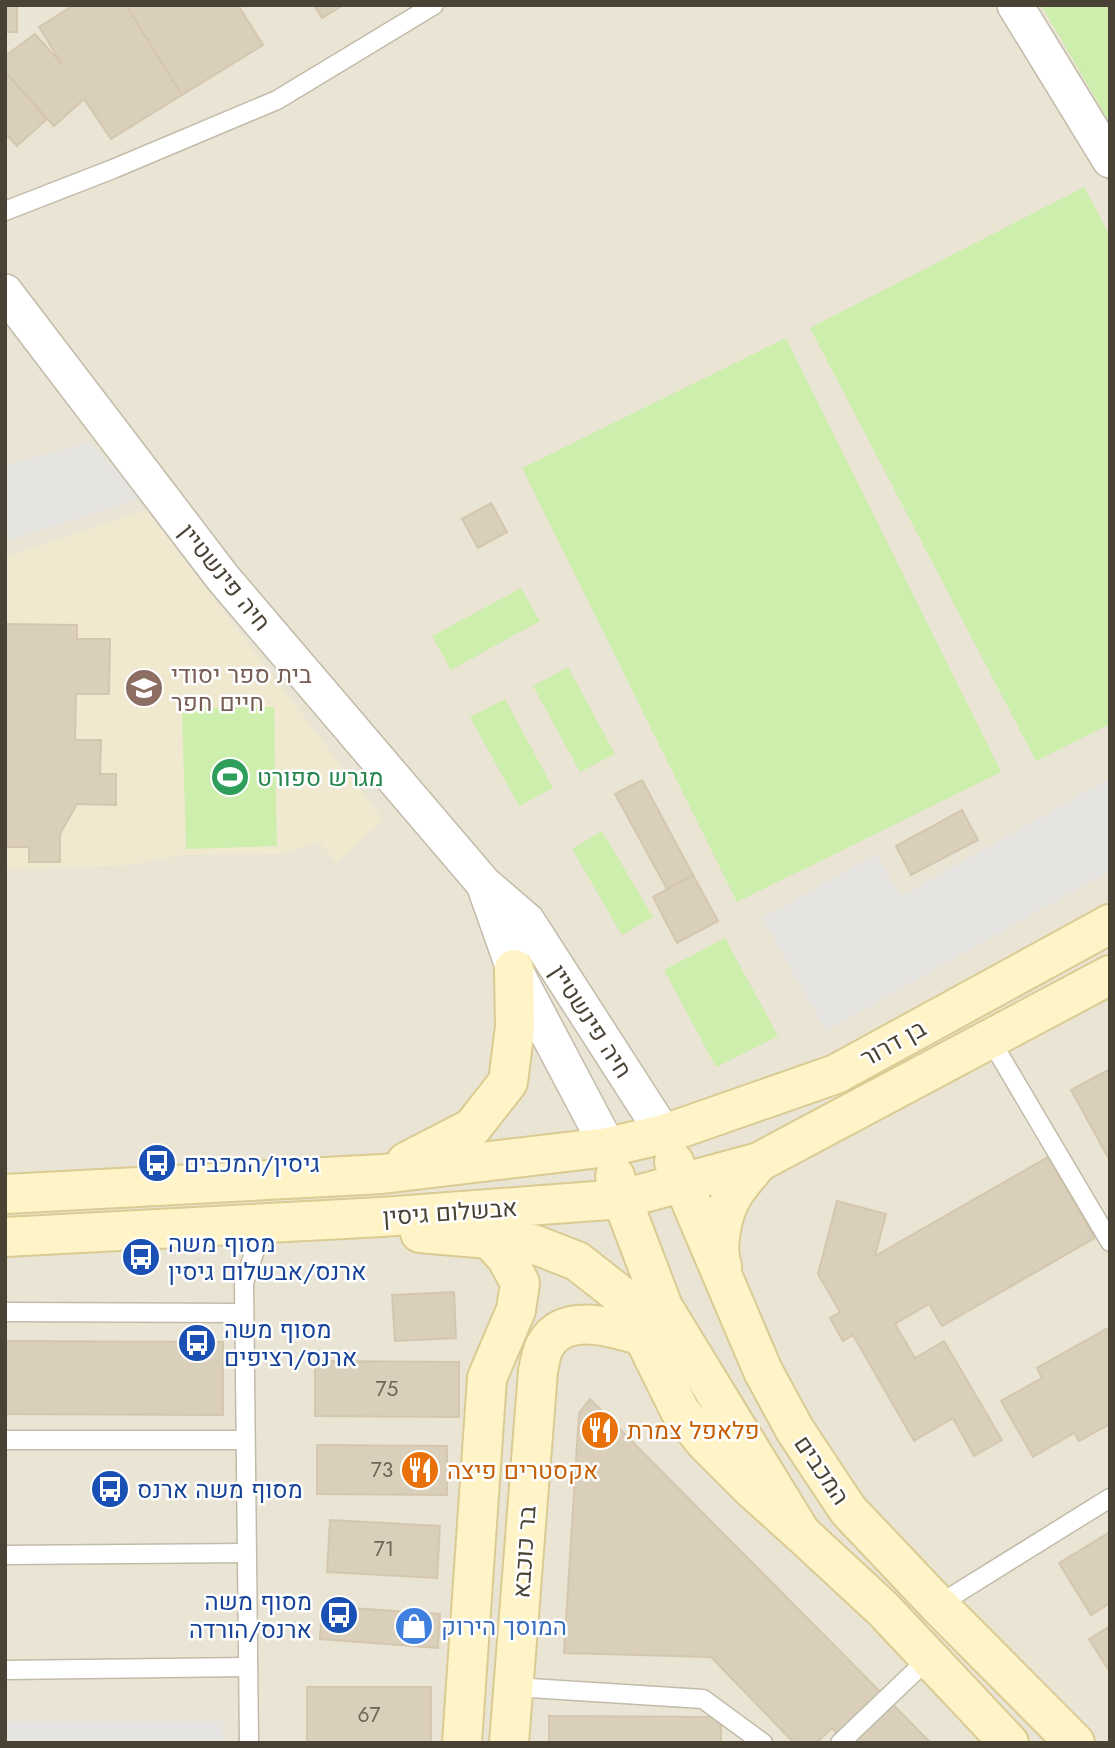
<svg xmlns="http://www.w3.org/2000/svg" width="1115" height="1748" viewBox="0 0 1115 1748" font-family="Jost,Heebo,sans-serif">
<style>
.residential{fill:#eae4d5}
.education{fill:#f0e9d0}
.green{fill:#cdeeac}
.parking{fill:#e6e4e0}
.building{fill:#d9cfbb;stroke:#d4c7ae;stroke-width:2}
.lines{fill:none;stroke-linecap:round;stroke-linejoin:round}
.lane-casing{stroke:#c2bba9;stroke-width:21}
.street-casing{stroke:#c2bba9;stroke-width:38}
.secondary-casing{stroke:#dacb92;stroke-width:42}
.lane{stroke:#fff;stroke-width:18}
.street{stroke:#fff;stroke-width:35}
.secondary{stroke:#fff4c8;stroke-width:38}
.labels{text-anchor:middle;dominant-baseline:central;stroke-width:5;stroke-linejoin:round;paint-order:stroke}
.number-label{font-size:21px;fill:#6e6656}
.street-label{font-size:24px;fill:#4a4335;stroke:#fff}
.education-label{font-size:24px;fill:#785e54;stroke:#fff;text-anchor:start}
.leisure-label{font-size:24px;fill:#27864d;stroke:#fff;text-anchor:start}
.transit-label{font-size:24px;fill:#164399;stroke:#fff;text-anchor:start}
.food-label{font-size:24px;fill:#c56008;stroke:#fff;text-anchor:start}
.shop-label{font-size:24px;fill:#366cbe;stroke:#fff;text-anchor:start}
</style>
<rect width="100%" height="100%" fill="#f5f2e7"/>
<rect class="residential" x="5" y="5" width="1105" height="1738"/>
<path class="education" d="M146 510 383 820 337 863 319 842 282 854 183 855 129 865 5 870V557Z"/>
<g class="green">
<path d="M1041 5H1110V123Z"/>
<path d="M1084 187 1110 236V724L1036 761 810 328Z"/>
<path d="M786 338 1001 772 737 902 522 468Z"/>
<path d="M521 588 540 621 451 670 432 636Z"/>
<path d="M568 667 615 754 580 772 533 686Z"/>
<path d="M505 699 553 788 519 806 470 717Z"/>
<path d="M274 707 277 846 186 849 182 708Z"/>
<path d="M602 831 653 917 622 935 572 849Z"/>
<path d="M725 938 778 1036 716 1067 664 970Z"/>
</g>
<g class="parking">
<path d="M90 442 142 498 5 542V465Z"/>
<path d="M1110 778V871L826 1031 762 918 876 854 901 896Z"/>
<rect x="5" y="1721" width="218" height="22"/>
</g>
<g class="building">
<rect x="5" y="5" width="12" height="27"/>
<path d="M74 5H126L182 95 111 139 84 99 54 126 5 72V56L35 34 62 64 39 27Z"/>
<path d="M126 5H238L263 45 182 95Z"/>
<path d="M314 5H343L322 18Z"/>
<path d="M5 72 47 119 17 146 5 133Z"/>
<path d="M491 503 507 532 478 548 462 519Z"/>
<path d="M5 624 77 625V639H110L109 694H76L75 740H101L100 774H116V805L77 804 60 834V862H29V847H5Z"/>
<path d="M642 780 693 875 667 889 615 794Z"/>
<path d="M962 810 978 840 911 875 896 846Z"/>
<path d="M693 875 718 921 677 943 653 897Z"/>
<path d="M1110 1069V1161L1071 1090Z"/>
<path d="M1048 1157 1095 1238 942 1326 929 1304 895 1324 915 1358 944 1341 1002 1440 974 1456 953 1418 914 1441 853 1335 843 1341 830 1318 840 1312 818 1274 837 1201 886 1214 875 1256Z"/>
<path d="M454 1292 456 1338 395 1341 392 1295Z"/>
<path d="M1110 1327V1424L1079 1441 1074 1433 1033 1457 1001 1401 1042 1378 1037 1368Z"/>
<path d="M5 1341 223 1342V1415L5 1414Z"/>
<path d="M315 1361 459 1362V1417L315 1416Z"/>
<path d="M590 1399 931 1743H845L832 1728 816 1743H794L711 1657 564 1653 579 1413Z"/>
<path d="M317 1445 447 1446V1495L317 1494Z"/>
<path d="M330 1520 440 1526 437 1578 327 1572Z"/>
<path d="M1110 1532V1603L1091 1615 1059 1563Z"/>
<path d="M322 1606 440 1614 438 1648 320 1639Z"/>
<path d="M1110 1626V1672L1089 1639Z"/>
<rect x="307" y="1687" width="124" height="56"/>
<path d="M549 1716 721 1717V1743H549Z"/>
</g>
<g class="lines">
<defs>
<g id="lane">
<path d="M5 211 113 169 277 100 434 5"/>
<path d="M990 1039 1110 1242"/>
<path d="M5 1312 244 1313"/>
<path d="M5 1440H245"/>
<path d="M5 1555 246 1553"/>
<path d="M938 1605 1110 1498"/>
<path d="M5 1670 247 1667"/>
<path d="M514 1687 703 1699 763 1743"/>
<path d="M249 1743 244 1283 258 1241 274 1228"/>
<path d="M840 1743 930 1657"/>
</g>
<g id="street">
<path d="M1015 5 1110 160"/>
<path d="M5 292 223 578 484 884 527 921 664 1134"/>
<path d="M485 887 514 969 608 1147"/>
</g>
<g id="secondary">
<path d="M406 1162 472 1128 508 1082 515 1027 514 969"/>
<path d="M674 1162 763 1371 795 1430 848 1510 938 1605 1075 1743"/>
<path d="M615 1176 622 1199 663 1307 801 1533 883 1609 1009 1743"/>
<path d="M5 1194 382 1174 608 1147 664 1134 836 1074 1110 924"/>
<path d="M420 1233 489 1239 506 1257 520 1283 516 1310 487 1378 462 1743"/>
<path d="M5 1237 382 1217 622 1199 759 1162 1110 975"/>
<path d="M489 1239 533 1244 577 1261 619 1294 643 1336"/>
<path d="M722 1266C715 1246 723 1209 735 1192 742 1181 751 1172 759 1162"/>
<path d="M509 1743 538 1371C540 1363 541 1351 546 1344 566 1311 614 1328 643 1336L680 1411 705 1442 753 1490 801 1533"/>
</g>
</defs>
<use href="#lane" class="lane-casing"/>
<use href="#street" class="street-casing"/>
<use href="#secondary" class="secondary-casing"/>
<use href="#lane" class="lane"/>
<use href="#street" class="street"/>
<use href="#secondary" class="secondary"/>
</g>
<defs>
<symbol id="school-disc" viewBox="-11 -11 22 22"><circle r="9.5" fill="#8d6e63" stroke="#fff"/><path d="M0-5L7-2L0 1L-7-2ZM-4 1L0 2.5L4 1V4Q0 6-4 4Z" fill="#fff"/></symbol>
<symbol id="stadium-disc" viewBox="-11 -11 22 22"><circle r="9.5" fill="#2e9e5b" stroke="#fff"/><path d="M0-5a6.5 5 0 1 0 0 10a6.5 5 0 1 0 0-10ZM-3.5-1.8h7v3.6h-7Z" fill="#fff"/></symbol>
<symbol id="bus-disc" viewBox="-11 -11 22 22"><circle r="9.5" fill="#1a4fb4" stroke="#fff"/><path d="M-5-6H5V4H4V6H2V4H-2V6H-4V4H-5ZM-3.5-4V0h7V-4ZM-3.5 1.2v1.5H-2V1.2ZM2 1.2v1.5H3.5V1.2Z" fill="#fff"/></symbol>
<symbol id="restaurant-disc" viewBox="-11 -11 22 22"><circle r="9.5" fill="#e8710a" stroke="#fff"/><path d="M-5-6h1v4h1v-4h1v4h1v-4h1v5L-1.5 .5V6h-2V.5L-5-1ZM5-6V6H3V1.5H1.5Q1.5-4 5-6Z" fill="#fff"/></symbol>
<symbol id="shop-disc" viewBox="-11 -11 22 22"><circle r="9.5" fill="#3f7fe0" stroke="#fff"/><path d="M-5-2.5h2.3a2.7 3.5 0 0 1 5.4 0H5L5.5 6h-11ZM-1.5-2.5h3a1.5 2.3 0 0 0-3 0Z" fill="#fff"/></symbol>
</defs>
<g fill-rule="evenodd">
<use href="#school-disc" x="122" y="666" width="44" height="44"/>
<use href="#stadium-disc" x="208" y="755" width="44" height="44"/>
<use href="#bus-disc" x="135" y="1141" width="44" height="44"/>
<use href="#bus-disc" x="119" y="1235" width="44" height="44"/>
<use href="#bus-disc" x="175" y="1321" width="44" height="44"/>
<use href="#restaurant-disc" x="578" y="1408" width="44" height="44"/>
<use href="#restaurant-disc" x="398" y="1448" width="44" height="44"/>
<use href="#bus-disc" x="88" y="1467" width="44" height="44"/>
<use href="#bus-disc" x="317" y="1593" width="44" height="44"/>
<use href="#shop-disc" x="392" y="1604" width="44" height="44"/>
</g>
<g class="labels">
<g class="number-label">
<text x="387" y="1389">75</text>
<text x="382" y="1470">73</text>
<text x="384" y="1549">71</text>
<text x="369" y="1715">67</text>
</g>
<g class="street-label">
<text transform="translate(225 577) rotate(51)">חיה פינשטיין</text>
<text transform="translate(591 1021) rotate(57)">חיה פינשטיין</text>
<text transform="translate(893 1043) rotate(-29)">בן דרור</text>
<text transform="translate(450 1212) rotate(-4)">אבשלום גיסין</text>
<text transform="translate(822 1470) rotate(56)">המכבים</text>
<text transform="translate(524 1552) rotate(-86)">בר כוכבא</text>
</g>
<g class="education-label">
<text x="171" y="674">בית ספר יסודי<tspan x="171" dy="28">חיים חפר</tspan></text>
</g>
<g class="leisure-label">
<text x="257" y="777">מגרש ספורט</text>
</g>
<g class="transit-label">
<text x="184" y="1163">גיסין/המכבים</text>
<text x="168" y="1243">מסוף משה<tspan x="168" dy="28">ארנס/אבשלום גיסין</tspan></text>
<text x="224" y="1329">מסוף משה<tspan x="224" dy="28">ארנס/רציפים</tspan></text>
<text x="137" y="1489">מסוף משה ארנס</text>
<text x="312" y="1601" text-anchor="end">מסוף משה<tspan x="312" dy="28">ארנס/הורדה</tspan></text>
</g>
<g class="food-label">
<text x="627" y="1430">פלאפל צמרת</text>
<text x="447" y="1470">אקסטרים פיצה</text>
</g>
<g class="shop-label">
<text x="441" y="1626">המוסך הירוק</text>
</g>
</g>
<rect width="1115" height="1748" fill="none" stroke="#4a4335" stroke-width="14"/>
</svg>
